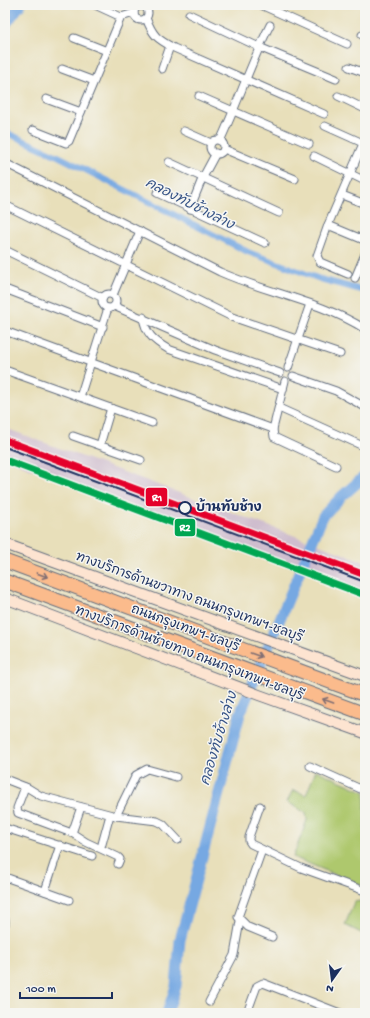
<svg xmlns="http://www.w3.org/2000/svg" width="370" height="1018" viewBox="0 0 370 1018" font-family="'Gochi Hand','Playpen Sans Thai',sans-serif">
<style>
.industrial{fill:#cfbdce}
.green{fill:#aec86d;stroke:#647c66}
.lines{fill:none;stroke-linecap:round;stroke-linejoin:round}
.canal{stroke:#76a8e2;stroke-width:6}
.river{stroke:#76a8e2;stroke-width:11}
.street-casing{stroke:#636d7e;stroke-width:9}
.secondary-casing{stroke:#636d7e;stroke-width:12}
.highway-casing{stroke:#636d7e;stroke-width:15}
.street{stroke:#fff;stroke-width:7}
.secondary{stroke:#fde4d1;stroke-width:10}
.highway{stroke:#fbbb8c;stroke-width:13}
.rail{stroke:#1b2f5e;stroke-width:2}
.rail-1-casing{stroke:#f6f6f2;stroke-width:10}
.rail-2-casing{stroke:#f6f6f2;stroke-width:10}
.rail-1{stroke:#e4002b;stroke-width:7}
.rail-2{stroke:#00a651;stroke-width:7}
.oneway{stroke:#806e73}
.stop-dot{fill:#f6f6f2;stroke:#1b2f5e;stroke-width:2}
.labels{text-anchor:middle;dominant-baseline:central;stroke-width:3;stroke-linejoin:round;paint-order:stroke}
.stop-label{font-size:13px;font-weight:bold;fill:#1b2f5e;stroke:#f6f6f2;text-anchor:start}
.street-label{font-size:13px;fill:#1b2f5e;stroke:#f6f6f2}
.water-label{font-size:14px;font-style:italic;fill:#365386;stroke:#f6f6f2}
.line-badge{stroke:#f6f6f2;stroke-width:1.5}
.badge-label{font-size:11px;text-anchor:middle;font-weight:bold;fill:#fff}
</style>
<rect width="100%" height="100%" fill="#f6f6f2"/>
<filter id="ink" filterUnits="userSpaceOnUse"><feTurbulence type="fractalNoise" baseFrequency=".025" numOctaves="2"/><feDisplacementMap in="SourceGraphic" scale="8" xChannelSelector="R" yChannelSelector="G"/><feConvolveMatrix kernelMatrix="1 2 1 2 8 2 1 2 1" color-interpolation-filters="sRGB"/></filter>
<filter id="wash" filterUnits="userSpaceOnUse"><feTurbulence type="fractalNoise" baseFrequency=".012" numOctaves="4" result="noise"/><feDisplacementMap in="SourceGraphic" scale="16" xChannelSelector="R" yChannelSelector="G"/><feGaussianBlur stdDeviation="0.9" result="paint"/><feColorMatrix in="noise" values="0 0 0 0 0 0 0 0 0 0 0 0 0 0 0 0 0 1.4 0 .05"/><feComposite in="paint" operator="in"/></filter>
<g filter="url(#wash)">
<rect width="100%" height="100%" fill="#e8dfba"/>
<path class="industrial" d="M5 428 365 562V593L5 459Z"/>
<g class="green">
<path d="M316 770 365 792V887L293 857 307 820 306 813 287 802 293 790 306 795Z"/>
<path d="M365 896V935L345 925 354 902 361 901Z"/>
</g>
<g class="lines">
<path class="canal" d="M5 132 58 156 248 252 320 279 365 291"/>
<g class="river">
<path d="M5 25 20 5"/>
<path d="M167 1013 176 986 180 940 240 714 323 516 341 497 365 476"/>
</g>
</g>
</g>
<g filter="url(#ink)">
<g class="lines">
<defs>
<g id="street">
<path d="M95 5 121 17"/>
<path d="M261 5 347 44"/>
<circle cx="141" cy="13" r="7"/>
<path d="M189 14 259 47 336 79"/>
<path d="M146 18C153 36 157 39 174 48L324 114"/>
<path d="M362 35 365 36"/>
<path d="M74 38 107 51"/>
<path d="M349 67 365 73"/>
<path d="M62 69 94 81"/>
<path d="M162 69 170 46"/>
<path d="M199 96 309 144"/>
<path d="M338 96 365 109"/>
<path d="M46 99 81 112"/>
<path d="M325 126 365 144"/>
<path d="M33 130 66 143 69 141 121 17 134 13"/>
<path d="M184 131 211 143"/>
<circle cx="217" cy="147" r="7"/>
<path d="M220 141C238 103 251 62 270 25"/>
<path d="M224 149 295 179"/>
<path d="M314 156 365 181"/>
<path d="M169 162 279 213"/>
<path d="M5 163 220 272C267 293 321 301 365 329"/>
<path d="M157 193 265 243"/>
<path d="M342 195 365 204"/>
<path d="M5 205 232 317 340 354"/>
<path d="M190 209 202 179 216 153"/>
<path d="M328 225 364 240"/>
<path d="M5 250 103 298"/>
<path d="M348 274 320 262 317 256 328 225 365 139"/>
<path d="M355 278 365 254"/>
<path d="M5 289 103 327"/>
<circle cx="109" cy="301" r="7"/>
<path d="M113 295 140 231"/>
<path d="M114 306 215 350 280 373"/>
<path d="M143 317C145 333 154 341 168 349L283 389"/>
<path d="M5 331 273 429"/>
<path d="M288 368 310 304"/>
<path d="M5 370 152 423"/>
<path d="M293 376 336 391 365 407"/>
<path d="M285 381 273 429 274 437 336 466"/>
<path d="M80 397 108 308"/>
<path d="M279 408 365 447"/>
<path d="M73 436 141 460"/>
<path d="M100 445 111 408"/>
<path d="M310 766 365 791"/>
<path d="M5 779 28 788 41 796 116 816 157 821 163 824 178 840"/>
<path d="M25 787 17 808 18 813 69 832 72 833 81 807"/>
<path d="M260 806 249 837V841L251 844 301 868 365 891"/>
<path d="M116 816 136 775 147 769 176 777"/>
<path d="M5 828 92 856"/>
<path d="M72 833 86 842 118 857 120 859 118 864"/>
<path d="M102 844 110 815"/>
<path d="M262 850 238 917 248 927 272 937"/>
<path d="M5 877 69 900"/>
<path d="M45 891 60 845"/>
<path d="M5 920V924"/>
<path d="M209 1002 234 955 240 921"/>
<path d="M247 1013 257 986 263 983 340 1013"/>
</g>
<g id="secondary">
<path d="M5 544 365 676"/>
<path d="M5 598 259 695 365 733"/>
</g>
<g id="highway">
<path d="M5 561 365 695"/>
<path d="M5 581 365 714"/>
</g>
</defs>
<use href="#street" class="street-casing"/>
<use href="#secondary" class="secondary-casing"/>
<use href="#highway" class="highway-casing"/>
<use href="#street" class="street"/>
<use href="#secondary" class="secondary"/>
<use href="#highway" class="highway"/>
<g class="rail">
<path d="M5 440 365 575"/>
<path d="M5 447 365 582"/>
</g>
<defs>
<path id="rail-1" d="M5 440 365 575"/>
<path id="rail-2" d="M5 460 365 595"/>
</defs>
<use href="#rail-1" class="rail-1-casing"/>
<use href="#rail-2" class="rail-2-casing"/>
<use href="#rail-1" class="rail-1"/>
<use href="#rail-2" class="rail-2"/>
</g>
<defs><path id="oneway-shaft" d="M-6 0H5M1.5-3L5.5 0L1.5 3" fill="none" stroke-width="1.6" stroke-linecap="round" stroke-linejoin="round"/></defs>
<g class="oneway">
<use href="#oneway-shaft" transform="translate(42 575) rotate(20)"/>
<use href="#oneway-shaft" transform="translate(256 655) rotate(20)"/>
<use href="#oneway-shaft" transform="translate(328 701) rotate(-160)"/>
</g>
</g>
<circle class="stop-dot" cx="185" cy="508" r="6"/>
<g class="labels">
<g class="stop-label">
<text x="196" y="508">บ้านทับช้าง</text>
</g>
<g class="street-label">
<text transform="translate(189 598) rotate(20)">ทางบริการด้านขวาทาง ถนนกรุงเทพฯ-ชลบุรี</text>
<text transform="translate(185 629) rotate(20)">ถนนกรุงเทพฯ-ชลบุรี</text>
<text transform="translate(189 654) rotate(21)">ทางบริการด้านซ้ายทาง ถนนกรุงเทพฯ-ชลบุรี</text>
</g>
<g class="water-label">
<text transform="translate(189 205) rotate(27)">คลองทับช้างล่าง</text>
<text transform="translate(220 739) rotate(-73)">คลองทับช้างล่าง</text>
</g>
</g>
<g class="line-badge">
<rect x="145" y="487" width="23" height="20" rx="4" fill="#e4002b"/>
<rect x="174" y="518" width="22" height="19" rx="4" fill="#00a651"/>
</g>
<g class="badge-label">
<text x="157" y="501">R1</text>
<text x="185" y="531">R2</text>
</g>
<rect width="370" height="1018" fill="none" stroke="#f6f6f2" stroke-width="20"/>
<g transform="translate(332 980) rotate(194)" stroke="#f6f6f2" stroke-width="3" paint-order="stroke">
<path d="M0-3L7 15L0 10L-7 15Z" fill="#1b2f5e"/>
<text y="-6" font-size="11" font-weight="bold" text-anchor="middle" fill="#1b2f5e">N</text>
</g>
<path d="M20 992v6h92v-6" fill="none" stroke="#1b2f5e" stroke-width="2"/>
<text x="26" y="992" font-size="12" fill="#1b2f5e" stroke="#f6f6f2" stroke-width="3" paint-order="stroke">100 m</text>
</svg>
